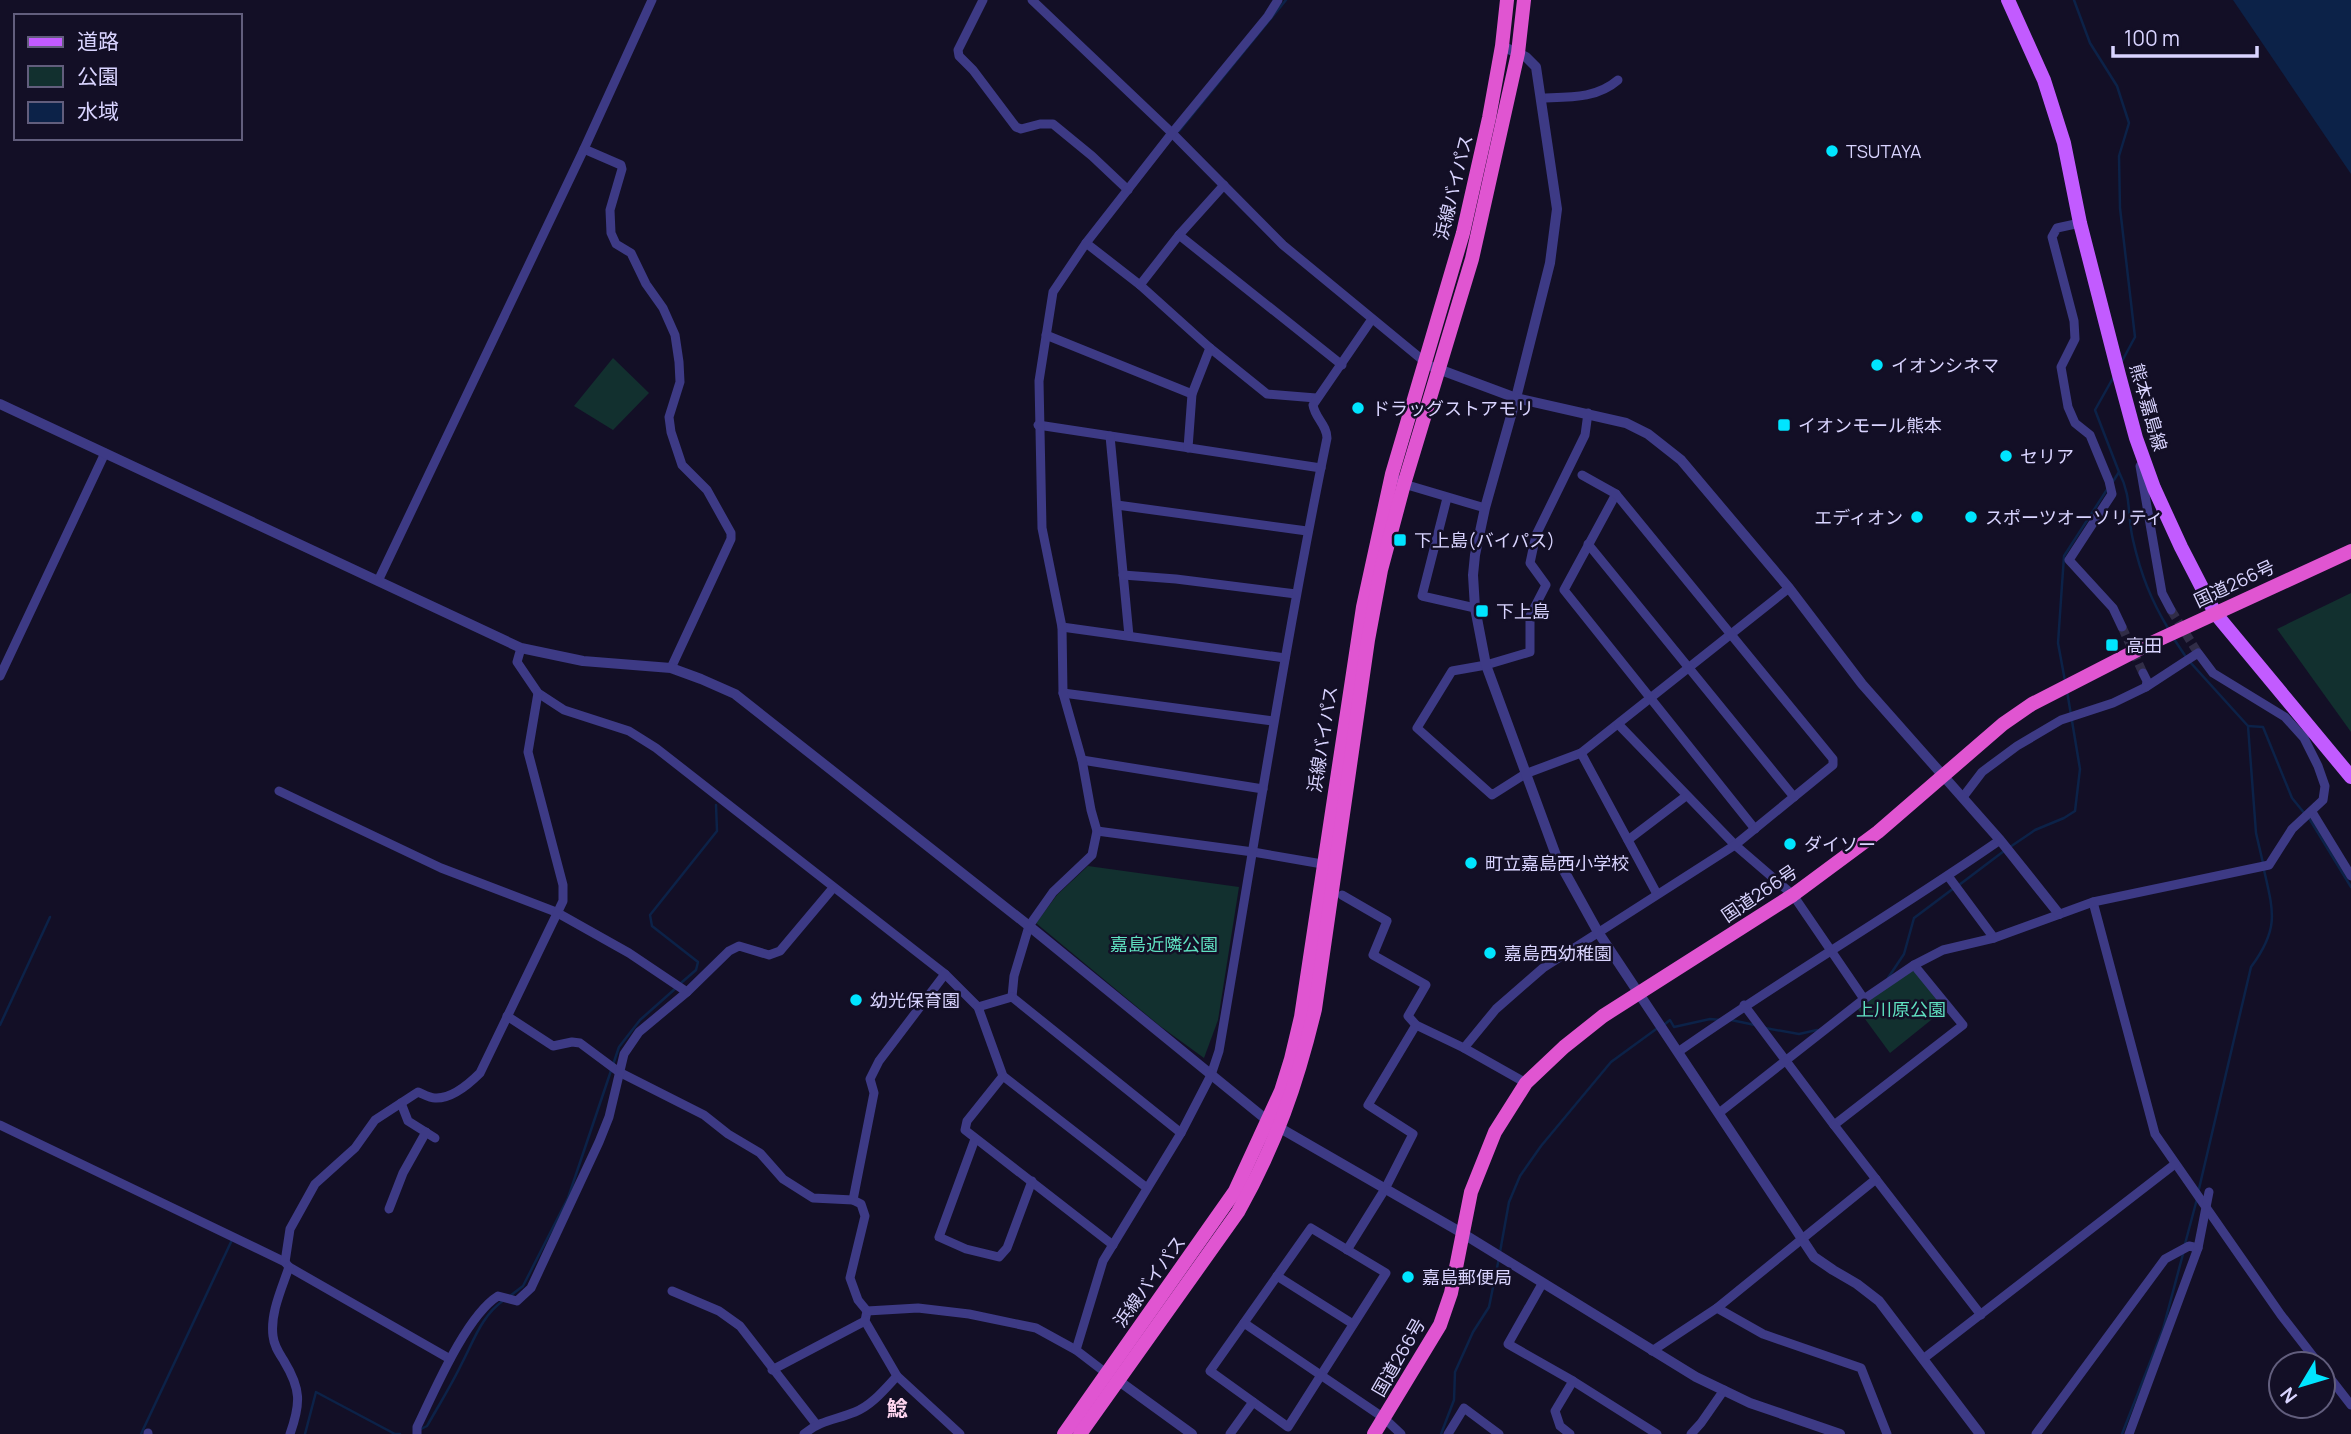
<svg xmlns="http://www.w3.org/2000/svg" width="2351" height="1434" viewBox="0 0 2351 1434" font-family="Manrope,'Noto Sans JP',sans-serif">
<style>
.green{fill:#12302f}
.water{fill:#0c2248}
.lines{fill:none;stroke-linecap:round;stroke-linejoin:round}
.stream{stroke:#0c2248;stroke-width:2.5}
.minor-tunnel{stroke:#312d47;stroke-width:9;stroke-dasharray:9 4.5;stroke-linecap:butt}
.minor{stroke:#3d3a85;stroke-width:9}
.tertiary{stroke:#3d3a85;stroke-width:10}
.primary{stroke:#c25bff;stroke-width:14}
.trunk{stroke:#e055d1;stroke-width:14}
.poi-dot{fill:#00e5ff;stroke:#130f26;stroke-width:2.5}
.labels{text-anchor:middle;dominant-baseline:central;stroke-width:5;stroke-linejoin:round;paint-order:stroke}
.poi-label{font-size:18px;fill:#d9d4ff;stroke:#130f26;text-anchor:start}
.street-label{font-size:18px;fill:#d9d4ff;stroke:#130f26}
.park-label{font-size:18px;fill:#5fe0c0;stroke:#130f26}
.quarter-label{font-size:21px;font-weight:bold;fill:#ffd6f0;stroke:#130f26}
</style>
<rect width="100%" height="100%" fill="#130f26"/>
<g class="green">
<path d="M613 358 649 393 613 430 574 406Z"/>
<path d="M2351 593V732L2277 629Z"/>
<path d="M1088 866 1239 887 1218 1020 1204 1058 1160 1026 1036 923 1057 895Z"/>
<path d="M1916 966 1946 1008 1890 1053 1857 1008Z"/>
</g>
<path class="water" d="M2233 0H2351V174Z"/>
<g class="lines">
<g class="stream">
<path d="M2074 0 2090 43 2117 86 2129 123 2119 156 2120 208 2135 337 2121 363"/>
<path d="M1179 131 1286 0"/>
<path d="M2119 472C2132 497 2127 515 2133 540 2141 575 2151 600 2169 630"/>
<path d="M2112 483 2119 472 2095 410 2113 378"/>
<path d="M2174 639 2186 657"/>
<path d="M2190 662 2248 726 2256 833 2263 863"/>
<path d="M2065 681 2058 643 2064 556 2108 488"/>
<path d="M2248 726 2263 727 2292 798 2305 814"/>
<path d="M2309 818 2351 887"/>
<path d="M2010 847 2035 830 2064 818 2075 811 2080 769 2067 691"/>
<path d="M1959 885 2004 851"/>
<path d="M1888 978 1904 954 1914 918 1954 888"/>
<path d="M681 983 696 970 698 962 652 926 650 915 717 831 716 805"/>
<path d="M1731 1020 1755 1025"/>
<path d="M1665 1024 1670 1020 1674 1027 1710 1019 1721 1020"/>
<path d="M0 1025 50 917"/>
<path d="M1765 1028 1799 1034 1817 1030"/>
<path d="M2198 1193 2251 967C2279 929 2274 913 2264 870"/>
<path d="M2185 1244 2197 1199"/>
<path d="M1500 1252 1509 1202 1520 1176 1541 1146 1611 1062 1659 1027"/>
<path d="M510 1296 523 1286 568 1198 619 1047 640 1020 676 988"/>
<path d="M419 1430 427 1426C439 1405 452 1384 462 1363 474 1340 482 1315 504 1300"/>
<path d="M141 1434 231 1242"/>
<path d="M305 1434 316 1392 395 1434H400"/>
<path d="M1441 1434 1454 1400 1455 1372 1473 1332 1489 1307 1499 1258"/>
<path d="M2122 1434 2163 1329 2183 1254"/>
</g>
<g class="minor-tunnel">
<path d="M2171 610 2198 653"/>
<path d="M2122 627 2143 673"/>
</g>
<g class="minor">
<path d="M983 0 958 50 959 56 973 70 1016 127 1021 129 1040 124H1053L1092 156 1128 190"/>
<path d="M1032 0 1172 133 1283 245 1425 362"/>
<path d="M1541 98C1569 97 1596 99 1618 80"/>
<path d="M584 149 621 165 622 169 610 210 611 233 616 244 631 253 646 284 663 308 675 335 679 362 680 382 669 417 671 432 682 465 707 490 731 533V539L671 668"/>
<path d="M2080 223 2057 228 2052 237 2074 321 2075 339 2061 367 2068 407 2075 423 2090 435 2109 481 2112 494 2069 560 2113 608 2122 627"/>
<path d="M1179 235 1342 365"/>
<path d="M1086 243 1140 285 1210 348 1267 394 1316 398"/>
<path d="M1140 285 1179 235 1224 185"/>
<path d="M1046 335 1192 394"/>
<path d="M1588 413 1585 435 1536 535 1530 563 1546 585 1530 616V652L1486 665 1452 671 1417 728 1492 795 1525 774 1581 753 1789 588"/>
<path d="M1038 425 1321 468"/>
<path d="M1110 436 1129 636"/>
<path d="M1188 448 1192 394 1210 348"/>
<path d="M2140 466 2162 593 2171 610"/>
<path d="M1400 480 1404 484 1485 508"/>
<path d="M1616 494 1564 590 1755 829"/>
<path d="M1447 498 1422 596 1475 608"/>
<path d="M1117 505 1307 531"/>
<path d="M1588 544 1794 797"/>
<path d="M1123 575 1176 579 1296 594"/>
<path d="M378 581 584 149 652 0"/>
<path d="M1062 627 1285 658"/>
<path d="M521 648 517 662 538 693 564 710 629 731 656 748 945 974 978 1007 1003 1076 1147 1188"/>
<path d="M0 676 105 453"/>
<path d="M1063 693 1273 721"/>
<path d="M1619 725 1735 845 1793 895 1864 999"/>
<path d="M1581 753 1657 894"/>
<path d="M1082 760 1263 789"/>
<path d="M279 791 441 868 556 912 629 953 687 992"/>
<path d="M1963 797 1982 772 2017 746 2061 720 2113 703 2146 687 2147 681 2143 673"/>
<path d="M2312 812 2351 876"/>
<path d="M1097 831 1253 852 1328 865"/>
<path d="M1628 840 1686 796"/>
<path d="M1948 876 1994 938"/>
<path d="M1342 895 1387 921 1373 955 1426 985 1408 1016 1416 1025 1464 1048 1526 1083"/>
<path d="M2093 902 2155 1134 2281 1315 2319 1364"/>
<path d="M1012 997 1014 976 1029 926 1053 892 1092 855 1097 831 1091 810 1082 760 1063 693 1062 627 1042 528 1039 381 1053 292 1086 243 1172 133 1268 16 1278 0"/>
<path d="M1012 997 1181 1133"/>
<path d="M1744 1005 1834 1125 1963 1025 1914 965"/>
<path d="M978 1007 1012 997"/>
<path d="M507 1016 553 1046 572 1042 580 1043 619 1072 704 1115 728 1134 760 1153 783 1179 813 1198 853 1200 861 1204 865 1216 850 1278 858 1300 867 1311 865 1321 897 1376 960 1434"/>
<path d="M1464 1048 1496 1009 1543 968 1735 845 1833 765V759L1616 494 1582 475"/>
<path d="M1678 1052C1783 978 1895 913 2000 840"/>
<path d="M1003 1076 967 1121 965 1130 1113 1245"/>
<path d="M401 1103 408 1121 435 1138"/>
<path d="M1719 1113 1864 999 1914 965 1943 950 1994 938 2093 902 2269 865 2292 829 2323 800 2325 786 2318 766 2304 738 2285 717 2213 673 2198 653 2146 687"/>
<path d="M0 1125 285 1262 289 1267 450 1359"/>
<path d="M1834 1125 1981 1315"/>
<path d="M975 1139 939 1237 966 1249 999 1257 1007 1248 1032 1181"/>
<path d="M853 1200 874 1093 870 1079 879 1061 945 974"/>
<path d="M389 1209 403 1173 426 1132"/>
<path d="M1311 1228 1386 1273 1288 1427 1210 1371Z"/>
<path d="M1347 1250 1385 1189 1413 1134 1368 1105 1416 1025"/>
<path d="M285 1262 290 1229 315 1184 355 1148 375 1120 418 1092C423 1094 430 1098 435 1098 451 1099 469 1084 480 1073L563 901V885L528 752 538 693"/>
<path d="M289 1267C282 1288 270 1313 273 1336 274 1346 279 1353 284 1361 301 1389 301 1403 290 1434"/>
<path d="M1277 1276 1353 1324"/>
<path d="M1542 1284 1508 1344 1573 1381 1657 1434"/>
<path d="M672 1291 719 1311 740 1326 816 1424"/>
<path d="M1717 1308 1763 1334 1861 1368 1887 1434"/>
<path d="M867 1311 918 1308 969 1314 1036 1328 1076 1350 1106 1373"/>
<path d="M1244 1323 1384 1418 1401 1434"/>
<path d="M1076 1350 1103 1261 1181 1133 1211 1075 1219 1051C1254 847 1285 642 1327 438 1327 425 1315 418 1313 405L1372 319"/>
<path d="M1652 1351 1717 1308 1876 1179"/>
<path d="M1923 1359 2175 1164"/>
<path d="M2323 1369 2351 1405"/>
<path d="M772 1370 865 1321"/>
<path d="M148 1434V1433"/>
<path d="M417 1434V1427C434 1392 466 1316 498 1296L517 1301 531 1288 599 1142 609 1117 624 1054 639 1032 687 992 729 951 739 946 769 955 780 951 833 888"/>
<path d="M804 1434C821 1420 835 1420 855 1412 872 1405 884 1390 897 1376"/>
<path d="M1230 1434 1253 1402"/>
<path d="M1448 1434 1464 1408 1499 1434"/>
<path d="M1570 1434 1560 1426 1555 1411 1573 1381"/>
<path d="M1691 1434 1701 1423 1724 1390"/>
<path d="M2036 1434 2165 1259 2189 1246 2198 1248"/>
<path d="M2129 1434 2198 1248 2209 1192"/>
</g>
<g class="tertiary">
<path d="M1502 46 1526 57 1536 67 1557 209 1550 263 1516 398 1485 508 1475 555 1473 575 1475 608 1486 665 1557 858 1598 932 1814 1257 1833 1270 1857 1284 1879 1301 1980 1434"/>
<path d="M1433 367 1516 398 1626 423 1648 434 1681 460 1789 588 1862 684 2000 840 2059 914"/>
<path d="M0 404 521 648 583 661 671 668 701 679 735 694 1029 926 1268 1121 1462 1233 1696 1377 1750 1403 1840 1434"/>
<path d="M1112 1376 1192 1434"/>
</g>
<path class="primary" d="M2008 0 2044 80 2064 143 2080 223 2119 375 2136 438 2154 488 2181 547 2215 613 2351 777"/>
<g class="trunk">
<path d="M1064 1434 1235 1191 1281 1091 1291 1059 1301 1017 1363 607 1392 474 1463 233 1489 118 1502 46 1507 0"/>
<path d="M1080 1434 1238 1212C1276 1144 1297 1084 1315 1009L1368 640 1381 570 1404 484 1472 259 1518 53 1524 0"/>
<path d="M1374 1434 1440 1325 1451 1293 1471 1192 1495 1132 1526 1083 1564 1047 1603 1016 1793 895 1878 832 2003 724 2032 704 2147 645 2351 551"/>
</g>
</g>
<g class="poi-dot">
<circle cx="1832" cy="151" r="7"/>
<circle cx="1877" cy="365" r="7"/>
<circle cx="1358" cy="408" r="7"/>
<rect x="1777" y="418" width="14" height="14" rx="3.5"/>
<circle cx="2006" cy="456" r="7"/>
<circle cx="1917" cy="517" r="7"/>
<circle cx="1971" cy="517" r="7"/>
<rect x="1393" y="533" width="14" height="14" rx="3.5"/>
<rect x="1475" y="604" width="14" height="14" rx="3.5"/>
<rect x="2105" y="638" width="14" height="14" rx="3.5"/>
<circle cx="1790" cy="844" r="7"/>
<circle cx="1471" cy="863" r="7"/>
<circle cx="1490" cy="953" r="7"/>
<circle cx="856" cy="1000" r="7"/>
<circle cx="1408" cy="1277" r="7"/>
</g>
<g class="labels">
<g class="poi-label">
<text x="1846" y="151">TSUTAYA</text>
<text x="1891" y="365">イオンシネマ</text>
<text x="1372" y="408">ドラッグストアモリ</text>
<text x="1798" y="425">イオンモール熊本</text>
<text x="2020" y="456">セリア</text>
<text x="1903" y="517" text-anchor="end">エディオン</text>
<text x="1985" y="517">スポーツオーソリティ</text>
<text x="1414" y="540">下上島(バイパス)</text>
<text x="1496" y="611">下上島</text>
<text x="2126" y="645">高田</text>
<text x="1804" y="844">ダイソー</text>
<text x="1485" y="863">町立嘉島西小学校</text>
<text x="1504" y="953">嘉島西幼稚園</text>
<text x="870" y="1000">幼光保育園</text>
<text x="1422" y="1277">嘉島郵便局</text>
</g>
<g class="street-label">
<text transform="translate(1453 187) rotate(-76)">浜線バイパス</text>
<text transform="translate(2149 407) rotate(74)">熊本嘉島線</text>
<text transform="translate(2234 583) rotate(-25)">国道266号</text>
<text transform="translate(1322 739) rotate(-81)">浜線バイパス</text>
<text transform="translate(1759 893) rotate(-34)">国道266号</text>
<text transform="translate(1149 1281) rotate(-54)">浜線バイパス</text>
<text transform="translate(1398 1357) rotate(-60)">国道266号</text>
</g>
<g class="park-label">
<text x="1164" y="944">嘉島近隣公園</text>
<text x="1901" y="1009">上川原公園</text>
</g>
<g class="quarter-label">
<text x="897" y="1408">鯰</text>
</g>
</g>
<rect x="14" y="14" width="228" height="126" fill="#130f26" stroke="#625e7d" stroke-width="2"/>
<rect x="28" y="37" width="35" height="10" fill="#c25bff" stroke="#625e7d" stroke-width="2"/>
<text x="77" y="49" font-size="21" fill="#d9d4ff">道路</text>
<rect x="28" y="66" width="35" height="21" fill="#12302f" stroke="#625e7d" stroke-width="2"/>
<text x="77" y="84" font-size="21" fill="#d9d4ff">公園</text>
<rect x="28" y="102" width="35" height="21" fill="#0c2248" stroke="#625e7d" stroke-width="2"/>
<text x="77" y="119" font-size="21" fill="#d9d4ff">水域</text>
<g transform="translate(2302 1385) rotate(232)"><circle r="33" fill="#130f26" stroke="#625e7d" stroke-width="2"/>
<path d="M0-5L12 26L0 18L-12 26Z" fill="#00e5ff"/>
<text y="-10" font-size="19" font-weight="bold" text-anchor="middle" fill="#d9d4ff">N</text>
</g>
<path d="M2113 46v10h144v-10" fill="none" stroke="#d9d4ff" stroke-width="3.5"/>
<text x="2124" y="46" font-size="21" fill="#d9d4ff" stroke="#130f26" stroke-width="5" paint-order="stroke">100 m</text>
</svg>
